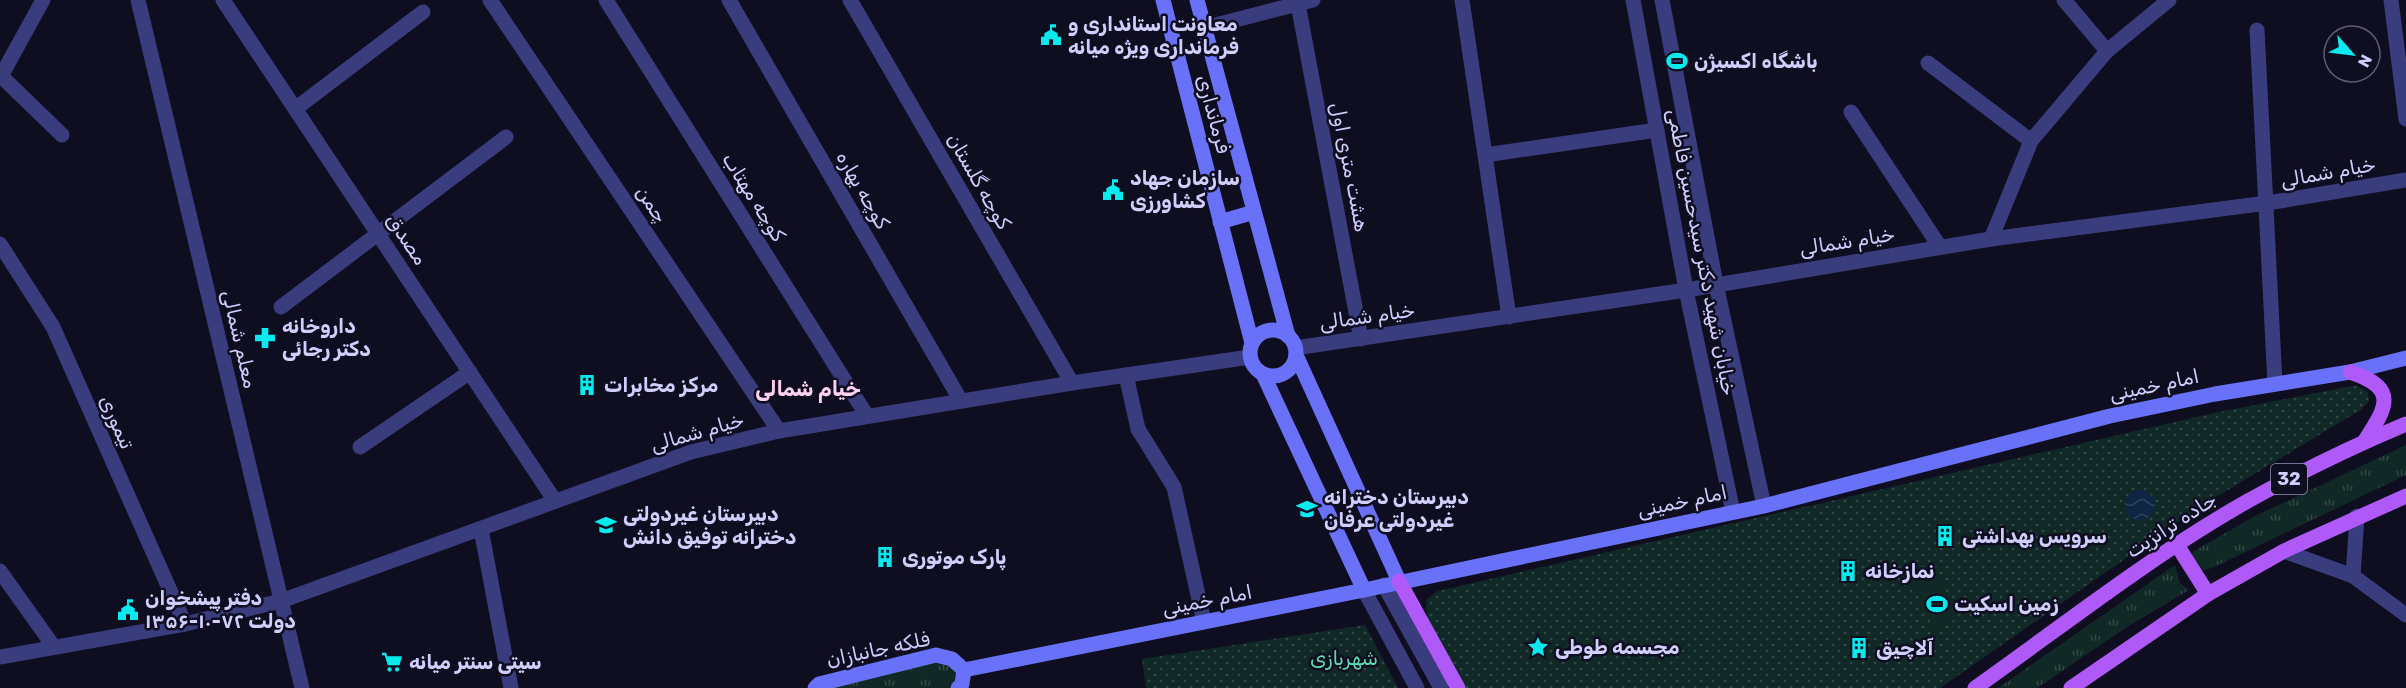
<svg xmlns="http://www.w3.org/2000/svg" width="2406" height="688" viewBox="0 0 2406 688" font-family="Rubik,'Noto Naskh Arabic',sans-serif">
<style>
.grass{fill:url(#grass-tufts)}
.park{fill:url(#park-dots)}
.pitch{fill:#112926}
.water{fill:url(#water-waves)}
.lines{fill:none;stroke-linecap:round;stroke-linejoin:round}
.minor{stroke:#3a3d7d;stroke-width:15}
.tertiary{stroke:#3a3d7d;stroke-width:15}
.secondary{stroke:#6971f9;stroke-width:15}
.primary{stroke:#b059f9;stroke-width:15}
.labels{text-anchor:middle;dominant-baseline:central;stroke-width:5;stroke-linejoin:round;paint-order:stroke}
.shield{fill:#0f0d20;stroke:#9694bb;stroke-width:1.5}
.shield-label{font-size:18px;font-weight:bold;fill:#d0cefd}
.poi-label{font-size:20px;font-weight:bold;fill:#d0cefd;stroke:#0f0d20;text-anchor:start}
.street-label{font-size:20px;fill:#d0cefd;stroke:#0f0d20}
.park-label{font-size:20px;fill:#5ddab1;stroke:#0f0d20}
.neighbourhood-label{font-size:21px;font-weight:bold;fill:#fdd0f0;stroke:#0f0d20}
</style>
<defs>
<pattern id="grass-tufts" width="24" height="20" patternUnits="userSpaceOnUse" patternTransform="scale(1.5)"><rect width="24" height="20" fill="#112926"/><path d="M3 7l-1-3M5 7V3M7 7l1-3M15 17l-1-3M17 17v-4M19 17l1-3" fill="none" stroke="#334746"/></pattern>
<pattern id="park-dots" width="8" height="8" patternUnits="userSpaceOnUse" patternTransform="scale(1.5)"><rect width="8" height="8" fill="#112926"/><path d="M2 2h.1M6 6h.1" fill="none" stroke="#334746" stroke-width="1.8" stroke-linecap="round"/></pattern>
<pattern id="water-waves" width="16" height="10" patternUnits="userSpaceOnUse" patternTransform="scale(1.5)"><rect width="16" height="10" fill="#0e2643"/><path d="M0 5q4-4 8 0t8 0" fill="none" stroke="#30445f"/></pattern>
</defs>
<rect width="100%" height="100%" fill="#0f0d20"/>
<g class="grass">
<path d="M2406 445V475L2212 568 2197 571 2190 559 2193 552 2201 547 2255 516Z"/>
<path d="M2175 565 2180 583 2189 590 2127 627 2037 688H1998Z"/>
<path d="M936 660 949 663 958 672 952 688H823Z"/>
</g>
<g class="park">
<path d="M2352 386H2357L2368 392 2369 401 2362 409 2198 508 1940 688H1462C1451 666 1421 623 1427 599L1438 591 2214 413Z"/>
<path d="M1365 625 1398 688H1146L1142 659Z"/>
</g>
<path class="pitch" d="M1905 568H1935L1958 618 1934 629Z"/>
<circle class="water" cx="2140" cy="505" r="15"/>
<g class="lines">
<g class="minor">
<path d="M223 0 555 501"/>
<path d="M490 0 779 431"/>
<path d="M606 0 867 416"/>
<path d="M729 0 961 401"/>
<path d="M850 0 1072 383"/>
<path d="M1462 0 1509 317"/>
<path d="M2064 0 2107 51"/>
<path d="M2391 0 2406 119"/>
<path d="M1298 4 1361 339"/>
<path d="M1204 28 1313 0"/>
<path d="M2257 30 2275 384"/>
<path d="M1928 63 2031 141"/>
<path d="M0 75 62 135"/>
<path d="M0 78 43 0"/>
<path d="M295 109 423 12"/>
<path d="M1851 112 1940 247"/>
<path d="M1485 155 1657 130"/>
<path d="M1991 239 2031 141 2107 51 2169 0"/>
<path d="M0 244 53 327 185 624"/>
<path d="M281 307 506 137"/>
<path d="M1126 375 1138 429 1174 487 1204 622"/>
<path d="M360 447 470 372"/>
<path d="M481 529 511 688"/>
<path d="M0 571 54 647"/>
</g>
<g class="tertiary">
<path d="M138 0 302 688"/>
<path d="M1633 0 1686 290 1733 512"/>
<path d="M1662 0 1716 284 1764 506"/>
<path d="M1295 348 1686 290 1991 239 2267 203 2406 180"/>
<path d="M2284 551 2353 576 2406 615"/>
<path d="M2353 576 2357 516"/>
<path d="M1384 585 1441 688"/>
<path d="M1364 590 1417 688"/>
<path d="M0 657 185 624 281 601 691 452 779 431 1072 383 1250 357"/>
</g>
<g class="secondary">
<path d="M1163 0 1252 343"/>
<path d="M1197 0 1288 336"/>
<path d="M1220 222 1254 212"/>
<circle cx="1273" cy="353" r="23"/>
<path d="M1296 355 1399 581"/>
<path d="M1263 374 1364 590"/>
<path d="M964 670 1364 590 1764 506 2110 416 2215 394 2350 372 2406 358"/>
<path d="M815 688 819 684 936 655 952 659 964 670 962 684 958 688"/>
</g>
<g class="primary">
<path d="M2350 372C2399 388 2387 407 2364 442"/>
<path d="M2177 545 2208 594"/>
<path d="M1399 581 1458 688"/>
<path d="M1975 688C2064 625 2151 556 2246 502 2298 473 2351 447 2406 424"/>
<path d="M2071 688 2208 594 2284 551 2406 496"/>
</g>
</g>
<defs>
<symbol id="civic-bare" viewBox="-9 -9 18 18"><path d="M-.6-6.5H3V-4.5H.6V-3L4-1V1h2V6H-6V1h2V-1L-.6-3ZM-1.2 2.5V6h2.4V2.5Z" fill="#09eaee" stroke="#0f0d20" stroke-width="2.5" paint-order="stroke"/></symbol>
<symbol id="stadium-bare" viewBox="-9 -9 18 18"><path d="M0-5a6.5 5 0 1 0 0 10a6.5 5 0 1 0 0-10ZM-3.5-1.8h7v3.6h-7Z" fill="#09eaee" stroke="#0f0d20" stroke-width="2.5" paint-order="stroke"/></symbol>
<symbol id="pharmacy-bare" viewBox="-9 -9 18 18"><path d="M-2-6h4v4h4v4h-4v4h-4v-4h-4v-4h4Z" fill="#09eaee" stroke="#0f0d20" stroke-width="2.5" paint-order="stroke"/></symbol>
<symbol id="building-bare" viewBox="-9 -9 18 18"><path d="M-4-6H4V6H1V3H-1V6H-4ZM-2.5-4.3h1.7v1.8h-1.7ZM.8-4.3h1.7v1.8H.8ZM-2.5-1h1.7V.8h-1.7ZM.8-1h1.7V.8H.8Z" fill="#09eaee" stroke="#0f0d20" stroke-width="2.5" paint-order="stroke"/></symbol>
<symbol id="school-bare" viewBox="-9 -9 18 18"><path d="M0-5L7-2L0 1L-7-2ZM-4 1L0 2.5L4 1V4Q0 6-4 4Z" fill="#09eaee" stroke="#0f0d20" stroke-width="2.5" paint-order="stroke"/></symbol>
<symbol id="sight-bare" viewBox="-9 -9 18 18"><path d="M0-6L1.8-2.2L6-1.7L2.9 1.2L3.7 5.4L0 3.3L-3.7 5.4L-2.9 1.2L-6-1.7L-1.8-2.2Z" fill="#09eaee" stroke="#0f0d20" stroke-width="2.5" paint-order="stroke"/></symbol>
<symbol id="supermarket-bare" viewBox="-9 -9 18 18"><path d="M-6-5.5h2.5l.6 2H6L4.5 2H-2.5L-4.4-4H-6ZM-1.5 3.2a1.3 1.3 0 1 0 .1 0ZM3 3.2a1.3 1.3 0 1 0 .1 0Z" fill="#09eaee" stroke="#0f0d20" stroke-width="2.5" paint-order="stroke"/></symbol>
</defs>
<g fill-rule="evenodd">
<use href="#civic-bare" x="1036" y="20" width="30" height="30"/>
<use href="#stadium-bare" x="1662" y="46" width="30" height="30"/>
<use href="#civic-bare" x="1098" y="175" width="30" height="30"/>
<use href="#pharmacy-bare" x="250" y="323" width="30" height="30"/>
<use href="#building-bare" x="572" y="370" width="30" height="30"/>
<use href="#school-bare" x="1292" y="494" width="30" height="30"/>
<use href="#school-bare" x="591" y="510" width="30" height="30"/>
<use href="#building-bare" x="1930" y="521" width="30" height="30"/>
<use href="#building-bare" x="870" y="542" width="30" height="30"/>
<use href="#building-bare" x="1833" y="556" width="30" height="30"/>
<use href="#stadium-bare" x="1922" y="589" width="30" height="30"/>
<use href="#civic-bare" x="113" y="595" width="30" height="30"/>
<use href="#sight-bare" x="1523" y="632" width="30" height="30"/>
<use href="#building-bare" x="1844" y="633" width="30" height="30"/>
<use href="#supermarket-bare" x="377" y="647" width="30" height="30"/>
</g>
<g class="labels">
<rect class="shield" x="2271" y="464" width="36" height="30" rx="4.5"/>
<g class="shield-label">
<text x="2289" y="479">32</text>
</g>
<g class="poi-label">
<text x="1068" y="24">معاونت استانداری و<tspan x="1068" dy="23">فرمانداری ویژه میانه</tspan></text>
<text x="1694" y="61">باشگاه اکسیژن</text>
<text x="1130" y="178">سازمان جهاد<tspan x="1130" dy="23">کشاورزی</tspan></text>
<text x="282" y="326">داروخانه<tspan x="282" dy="23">دکتر رجائی</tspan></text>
<text x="604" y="385">مرکز مخابرات</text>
<text x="1324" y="497">دبیرستان دخترانه<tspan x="1324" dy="23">غیردولتی عرفان</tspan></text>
<text x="623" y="514">دبیرستان غیردولتی<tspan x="623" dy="23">دخترانه توفیق دانش</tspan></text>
<text x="1962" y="536">سرویس بهداشتی</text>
<text x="902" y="557">پارک موتوری</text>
<text x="1865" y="571">نمازخانه</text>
<text x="145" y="598">دفتر پیشخوان<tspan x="145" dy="23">دولت ۷۲-۱۰-۱۳۵۶</tspan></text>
<text x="1954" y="604">زمین اسکیت</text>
<text x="1555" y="647">مجسمه طوطی</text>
<text x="1876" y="648">آلاچیق</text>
<text x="409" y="662">سیتی سنتر میانه</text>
</g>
<g class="street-label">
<text transform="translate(1214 114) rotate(75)">فرمانداری</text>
<text transform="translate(1350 167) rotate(79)">هشت متری اول</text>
<text transform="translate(2328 172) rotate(-10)">خیام شمالی</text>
<text transform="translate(979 181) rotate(60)">کوچه گلستان</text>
<text transform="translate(863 190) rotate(60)">کوچه بهاره</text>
<text transform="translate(754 197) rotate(58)">کوچه مهتاب</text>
<text transform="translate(652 204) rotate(56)">چمن</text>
<text transform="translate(407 239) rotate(56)">مصدق</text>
<text transform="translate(1847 241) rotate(-9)">خیام شمالی</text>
<text transform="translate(1702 252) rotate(79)">خیابان شهید دکتر سیدحسین فاطمی</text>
<text transform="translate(1367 316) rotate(-8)">خیام شمالی</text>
<text transform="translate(240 339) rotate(77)">معلم شمالی</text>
<text transform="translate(2154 385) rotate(-12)">امام خمینی</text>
<text transform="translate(117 422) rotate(66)">تیموری</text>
<text transform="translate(697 432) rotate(-16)">خیام شمالی</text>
<text transform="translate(1682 501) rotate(-12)">امام خمینی</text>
<text transform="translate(2171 525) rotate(-33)">جاده ترانزیت</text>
<text transform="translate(1207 600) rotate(-11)">امام خمینی</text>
<text transform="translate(878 649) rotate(-12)">فلکه جانبازان</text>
</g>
<g class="park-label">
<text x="1344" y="658">شهربازی</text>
</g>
<g class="neighbourhood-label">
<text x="808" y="388">خیام شمالی</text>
</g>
</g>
<g transform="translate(2352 54) rotate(118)"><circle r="28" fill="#0f0d20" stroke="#5c5a78" stroke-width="1.5"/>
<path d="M0-4.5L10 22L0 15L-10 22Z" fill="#09eaee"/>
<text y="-9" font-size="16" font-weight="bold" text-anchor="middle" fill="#d0cefd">N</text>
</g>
</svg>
